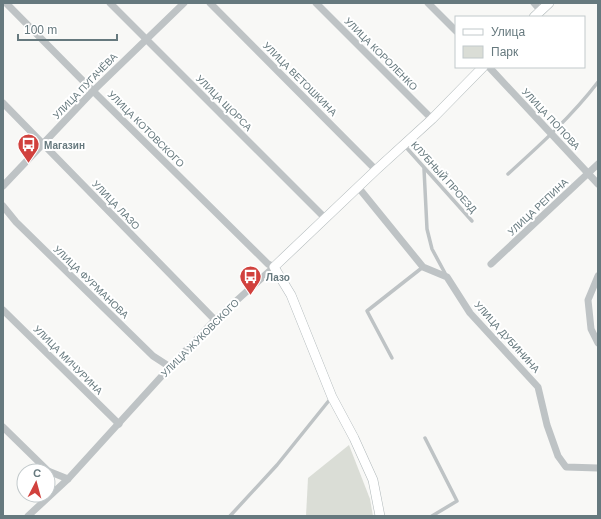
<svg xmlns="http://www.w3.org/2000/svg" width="601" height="519" viewBox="0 0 601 519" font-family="Arial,sans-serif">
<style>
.green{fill:#daddd6}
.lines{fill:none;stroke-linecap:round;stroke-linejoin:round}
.secondary-casing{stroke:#b0b8ba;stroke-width:10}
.lane{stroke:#bec3c5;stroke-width:3.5}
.street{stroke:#bec3c5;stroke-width:7}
.secondary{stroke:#fff;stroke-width:9}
.labels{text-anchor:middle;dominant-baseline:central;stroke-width:4;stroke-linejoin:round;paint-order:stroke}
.street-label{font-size:10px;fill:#66797e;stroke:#fff}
.poi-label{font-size:10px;font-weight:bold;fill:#66797e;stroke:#fff;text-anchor:start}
</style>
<rect width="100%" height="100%" fill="#f8f8f6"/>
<path class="green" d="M349 445 370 499 373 516H306L308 478Z"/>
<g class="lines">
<defs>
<g id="secondary">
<path d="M534 17 549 3"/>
<path d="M380 516 373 480 354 438 332 397 291 295 274 267 376 170 432 119 483 67"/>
</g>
</defs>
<use href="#secondary" class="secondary-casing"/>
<g class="lane">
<path d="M404 145 472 221"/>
<path d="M424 169 427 229 432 249 446 275"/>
<path d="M508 174C540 145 572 116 598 82"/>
<path d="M392 358 367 311 423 267"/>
<path d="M425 438 457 501 432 516"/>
<path d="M230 516 277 465 331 398"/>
</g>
<g class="street">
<path d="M6 3 93 91 268 264 274 267 215 320 170 367 68 479 28 516"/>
<path d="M110 3 325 218"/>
<path d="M210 3 376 170"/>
<path d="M316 3 432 119"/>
<path d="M428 3 456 31"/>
<path d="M534 3 541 11"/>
<path d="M489 67 598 184"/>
<path d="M3 103 215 320"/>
<path d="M3 186 93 91 184 3"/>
<path d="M358 187 423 267 447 277 470 313 538 387 547 425 558 456 566 467 598 468"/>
<path d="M3 206 16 222 153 356 170 367"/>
<path d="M491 264 598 164"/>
<path d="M598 276 588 300 591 329 598 343"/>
<path d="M3 310 119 424"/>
<path d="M3 427 48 471"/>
<path d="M48 471 68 479"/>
</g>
<use href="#secondary" class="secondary"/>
</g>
<defs>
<symbol id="bus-pin" viewBox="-11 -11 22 30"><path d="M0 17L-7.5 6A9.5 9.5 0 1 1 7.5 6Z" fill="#d1413d" stroke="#fff"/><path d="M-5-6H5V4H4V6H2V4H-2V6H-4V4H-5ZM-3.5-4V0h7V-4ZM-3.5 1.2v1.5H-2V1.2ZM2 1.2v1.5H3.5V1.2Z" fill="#fff"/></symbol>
</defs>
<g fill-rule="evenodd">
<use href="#bus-pin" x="16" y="132" width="25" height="34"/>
<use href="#bus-pin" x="238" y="264" width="25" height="34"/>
</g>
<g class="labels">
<g class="street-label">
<text transform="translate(381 54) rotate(45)">УЛИЦА КОРОЛЕНКО</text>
<text transform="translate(300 79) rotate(45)">УЛИЦА ВЕТОШКИНА</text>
<text transform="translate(85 86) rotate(-46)">УЛИЦА ПУГАЧЁВА</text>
<text transform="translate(224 103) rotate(45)">УЛИЦА ЩОРСА</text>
<text transform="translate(551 119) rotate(47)">УЛИЦА ПОПОВА</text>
<text transform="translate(146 129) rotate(45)">УЛИЦА КОТОВСКОГО</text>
<text transform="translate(444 177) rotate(48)">КЛУБНЫЙ ПРОЕЗД</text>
<text transform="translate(116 205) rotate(46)">УЛИЦА ЛАЗО</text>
<text transform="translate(538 207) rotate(-43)">УЛИЦА РЕПИНА</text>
<text transform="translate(91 282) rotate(44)">УЛИЦА ФУРМАНОВА</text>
<text transform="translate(507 337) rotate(48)">УЛИЦА ДУБИНИНА</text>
<text transform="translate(200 338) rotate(-45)">УЛИЦА ЖУКОВСКОГО</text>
<text transform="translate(68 360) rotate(45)">УЛИЦА МИЧУРИНА</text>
</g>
<g class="poi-label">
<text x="44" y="145">Магазин</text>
<text x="266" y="277">Лазо</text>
</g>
</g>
<rect width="601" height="519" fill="none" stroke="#66797e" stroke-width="8"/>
<rect x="455" y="16" width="130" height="52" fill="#ffffff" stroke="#c2c9cb"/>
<rect x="463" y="29" width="20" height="6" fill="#ffffff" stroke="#c2c9cb"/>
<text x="491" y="36" font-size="12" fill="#66797e">Улица</text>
<rect x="463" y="46" width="20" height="12" fill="#daddd6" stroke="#c2c9cb"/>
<text x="491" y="56" font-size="12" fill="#66797e">Парк</text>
<g transform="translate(36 483) rotate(6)"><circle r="19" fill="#ffffff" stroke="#c2c9cb"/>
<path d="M0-3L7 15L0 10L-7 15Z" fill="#d1413d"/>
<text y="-6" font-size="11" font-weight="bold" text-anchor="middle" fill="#66797e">С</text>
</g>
<path d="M18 34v6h99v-6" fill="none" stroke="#66797e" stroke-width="2"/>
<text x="24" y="34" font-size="12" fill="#66797e" stroke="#ffffff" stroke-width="3" paint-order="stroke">100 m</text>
</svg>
